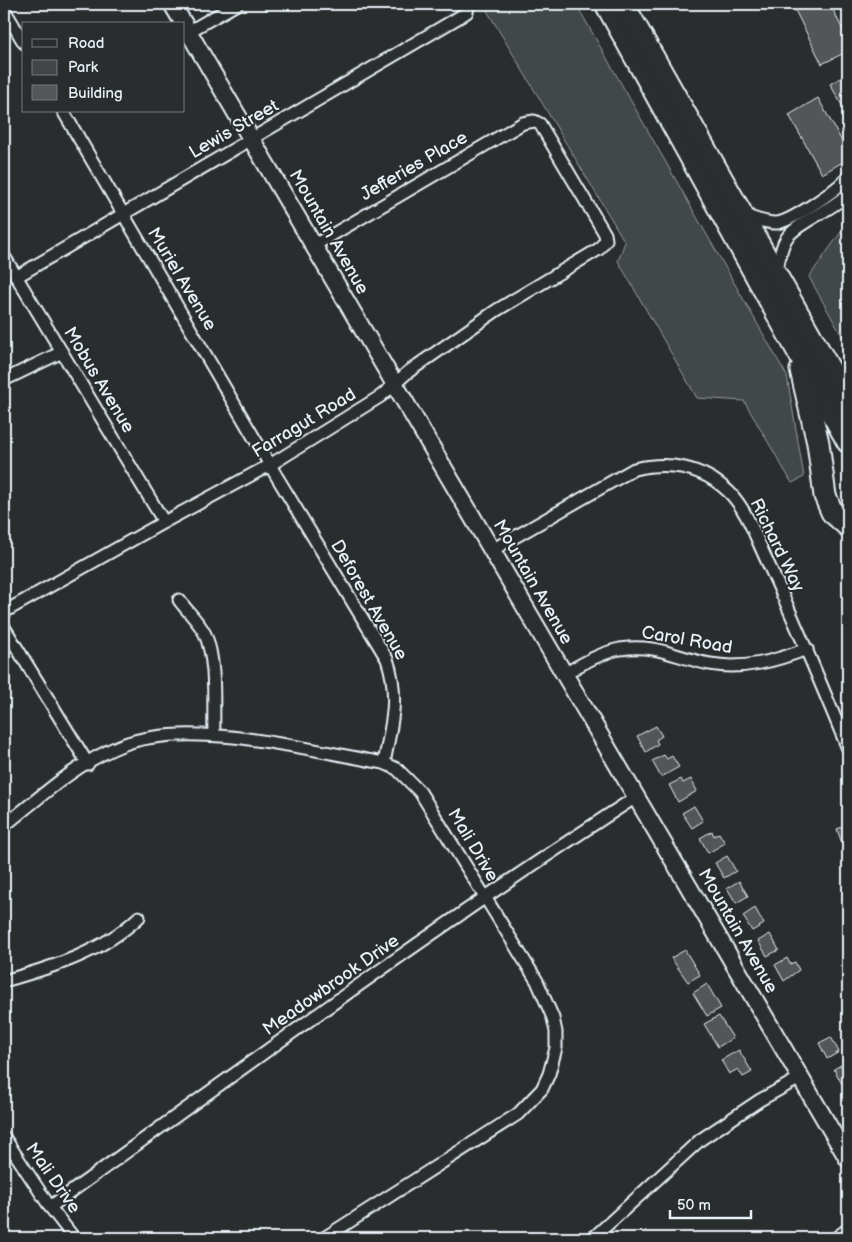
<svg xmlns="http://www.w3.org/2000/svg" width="852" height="1242" viewBox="0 0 852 1242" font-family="'Balsamiq Sans',sans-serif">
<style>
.green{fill:#424648;stroke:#959ca0}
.building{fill:#535759;stroke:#e8f1f8}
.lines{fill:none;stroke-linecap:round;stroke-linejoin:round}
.street-casing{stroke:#e8f1f8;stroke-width:15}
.secondary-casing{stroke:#e8f1f8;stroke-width:20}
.highway-casing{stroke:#e8f1f8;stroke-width:25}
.street{stroke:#2a2d2e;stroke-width:11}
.secondary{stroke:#2a2d2e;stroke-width:16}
.highway{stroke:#2a2d2e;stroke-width:21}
.labels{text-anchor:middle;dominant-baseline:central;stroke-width:4;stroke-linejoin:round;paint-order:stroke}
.street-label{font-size:18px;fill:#e8f1f8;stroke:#2a2d2e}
</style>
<rect width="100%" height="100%" fill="#2a2d2e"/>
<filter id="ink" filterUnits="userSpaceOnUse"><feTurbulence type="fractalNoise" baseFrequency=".02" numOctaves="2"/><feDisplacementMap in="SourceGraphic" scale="10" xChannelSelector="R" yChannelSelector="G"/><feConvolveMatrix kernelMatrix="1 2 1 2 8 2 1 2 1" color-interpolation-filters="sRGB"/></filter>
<g filter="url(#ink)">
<g class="green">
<path d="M483 4H576L787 376 804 477 792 483 744 401 697 398 618 261 625 242Z"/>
<path d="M848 222V347L809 277Z"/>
</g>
<g class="building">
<path d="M792 4H830L848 40V51L822 64Z"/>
<path d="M848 74V116L830 84Z"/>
<path d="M818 98 848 152V159L822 174 789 115Z"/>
<path d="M656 726 662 736 656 740 658 744 646 752 637 736Z"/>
<path d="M664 755 667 759 672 756 679 767 661 777 652 761Z"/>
<path d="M681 779 683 783 691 779 697 791 678 802 669 785Z"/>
<path d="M694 806 703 821 692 828 682 813Z"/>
<path d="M848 825V844L843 846 837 829Z"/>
<path d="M712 831 714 836 719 833 725 843 708 853 700 838Z"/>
<path d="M727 856 736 871 724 878 715 863Z"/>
<path d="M739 881 748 896 736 903 727 888Z"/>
<path d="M755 908 764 924 752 931 743 916Z"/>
<path d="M770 934 779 950 767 956 758 941Z"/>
<path d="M685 950 700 975 688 982 671 958Z"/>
<path d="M787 958 790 964 795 962 799 970 784 981 775 965Z"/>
<path d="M707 984 721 1008 707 1016 693 993Z"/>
<path d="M719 1016 733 1038 718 1047 704 1024Z"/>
<path d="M831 1037 839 1052 827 1059 819 1043Z"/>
<path d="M739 1050 752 1072 743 1077 738 1069 729 1074 721 1060Z"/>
<path d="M848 1061V1080L842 1084 834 1069Z"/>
</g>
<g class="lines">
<defs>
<g id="street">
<path d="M4 9 24 43"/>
<path d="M188 32 237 4"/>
<path d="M63 111 277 477 387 659C400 697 391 726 384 763"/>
<path d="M743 215C754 218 767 224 777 223 792 221 838 189 848 177"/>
<path d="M4 256 164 522"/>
<path d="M776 273C779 262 780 249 786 239 796 223 832 210 848 194"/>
<path d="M16 277 461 16 467 12 469 4"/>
<path d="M4 380 62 352"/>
<path d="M492 550 634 469C668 461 702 466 729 492 747 510 756 538 767 561 796 623 822 686 848 749"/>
<path d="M179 600C187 611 199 622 205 634 217 662 213 705 214 735"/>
<path d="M4 612 164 522 270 465 381 396 408 372 497 310 599 249 606 240 605 234 540 124 534 121 523 123 313 246"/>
<path d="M4 627 88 764"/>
<path d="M564 674C582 664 600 653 620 649 657 643 676 658 710 664 744 670 775 661 807 649"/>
<path d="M4 826C40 797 78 762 122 745 191 718 312 751 384 763L397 769 420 792 537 981 553 1018 556 1032V1048L549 1074 542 1089 518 1114 324 1238"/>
<path d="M4 981C53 967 101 953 139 917"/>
<path d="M4 1137 50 1207 74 1238"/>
<path d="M50 1207C243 1068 436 926 636 797"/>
<path d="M593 1238 700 1140 760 1100 800 1078"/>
<path d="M836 1238 848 1229"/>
</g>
<g id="secondary">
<path d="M172 4 184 24"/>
<path d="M184 24 848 1159"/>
</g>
<g id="highway">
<path d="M606 4 848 442"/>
<path d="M623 4 848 402"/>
<path d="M801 370 818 443 825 496 832 512 848 526"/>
</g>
</defs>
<use href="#street" class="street-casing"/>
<use href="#secondary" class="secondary-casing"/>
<use href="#highway" class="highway-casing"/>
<use href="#street" class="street"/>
<use href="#secondary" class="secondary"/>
<use href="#highway" class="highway"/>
</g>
</g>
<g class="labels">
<g class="street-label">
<text transform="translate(234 129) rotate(-30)">Lewis Street</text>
<text transform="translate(414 166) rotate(-30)">Jefferies Place</text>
<text transform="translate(329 232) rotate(60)">Mountain Avenue</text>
<text transform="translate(182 279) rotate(59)">Muriel Avenue</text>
<text transform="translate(99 380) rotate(59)">Mobus Avenue</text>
<text transform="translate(304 423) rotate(-31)">Farragut Road</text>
<text transform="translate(777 545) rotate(64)">Richard Way</text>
<text transform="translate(533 582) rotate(60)">Mountain Avenue</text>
<text transform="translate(369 600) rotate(60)">Deforest Avenue</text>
<text transform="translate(687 640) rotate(10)">Carol Road</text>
<text transform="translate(473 845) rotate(59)">Mali Drive</text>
<text transform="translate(738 931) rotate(60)">Mountain Avenue</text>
<text transform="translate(331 985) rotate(-35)">Meadowbrook Drive</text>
<text transform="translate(53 1178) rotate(55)">Mali Drive</text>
</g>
</g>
<rect width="852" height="1242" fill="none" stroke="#2a2d2e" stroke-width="20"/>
<rect x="10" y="10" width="832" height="1222" fill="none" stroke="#e8f1f8" stroke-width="2" filter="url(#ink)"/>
<rect x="22" y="22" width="162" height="90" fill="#2a2d2e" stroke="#767b7f"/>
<rect x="32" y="39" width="25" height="8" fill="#2a2d2e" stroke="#767b7f"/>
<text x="68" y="48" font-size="15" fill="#e8f1f8">Road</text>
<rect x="32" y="60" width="25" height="15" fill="#424648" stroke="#767b7f"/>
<text x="68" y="72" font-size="15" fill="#e8f1f8">Park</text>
<rect x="32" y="85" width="25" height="15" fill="#535759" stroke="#767b7f"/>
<text x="68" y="98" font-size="15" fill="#e8f1f8">Building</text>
<path d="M670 1210v8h81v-8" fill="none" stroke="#e8f1f8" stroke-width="2.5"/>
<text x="677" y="1210" font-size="15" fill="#e8f1f8" stroke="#2a2d2e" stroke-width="4" paint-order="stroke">50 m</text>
</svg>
